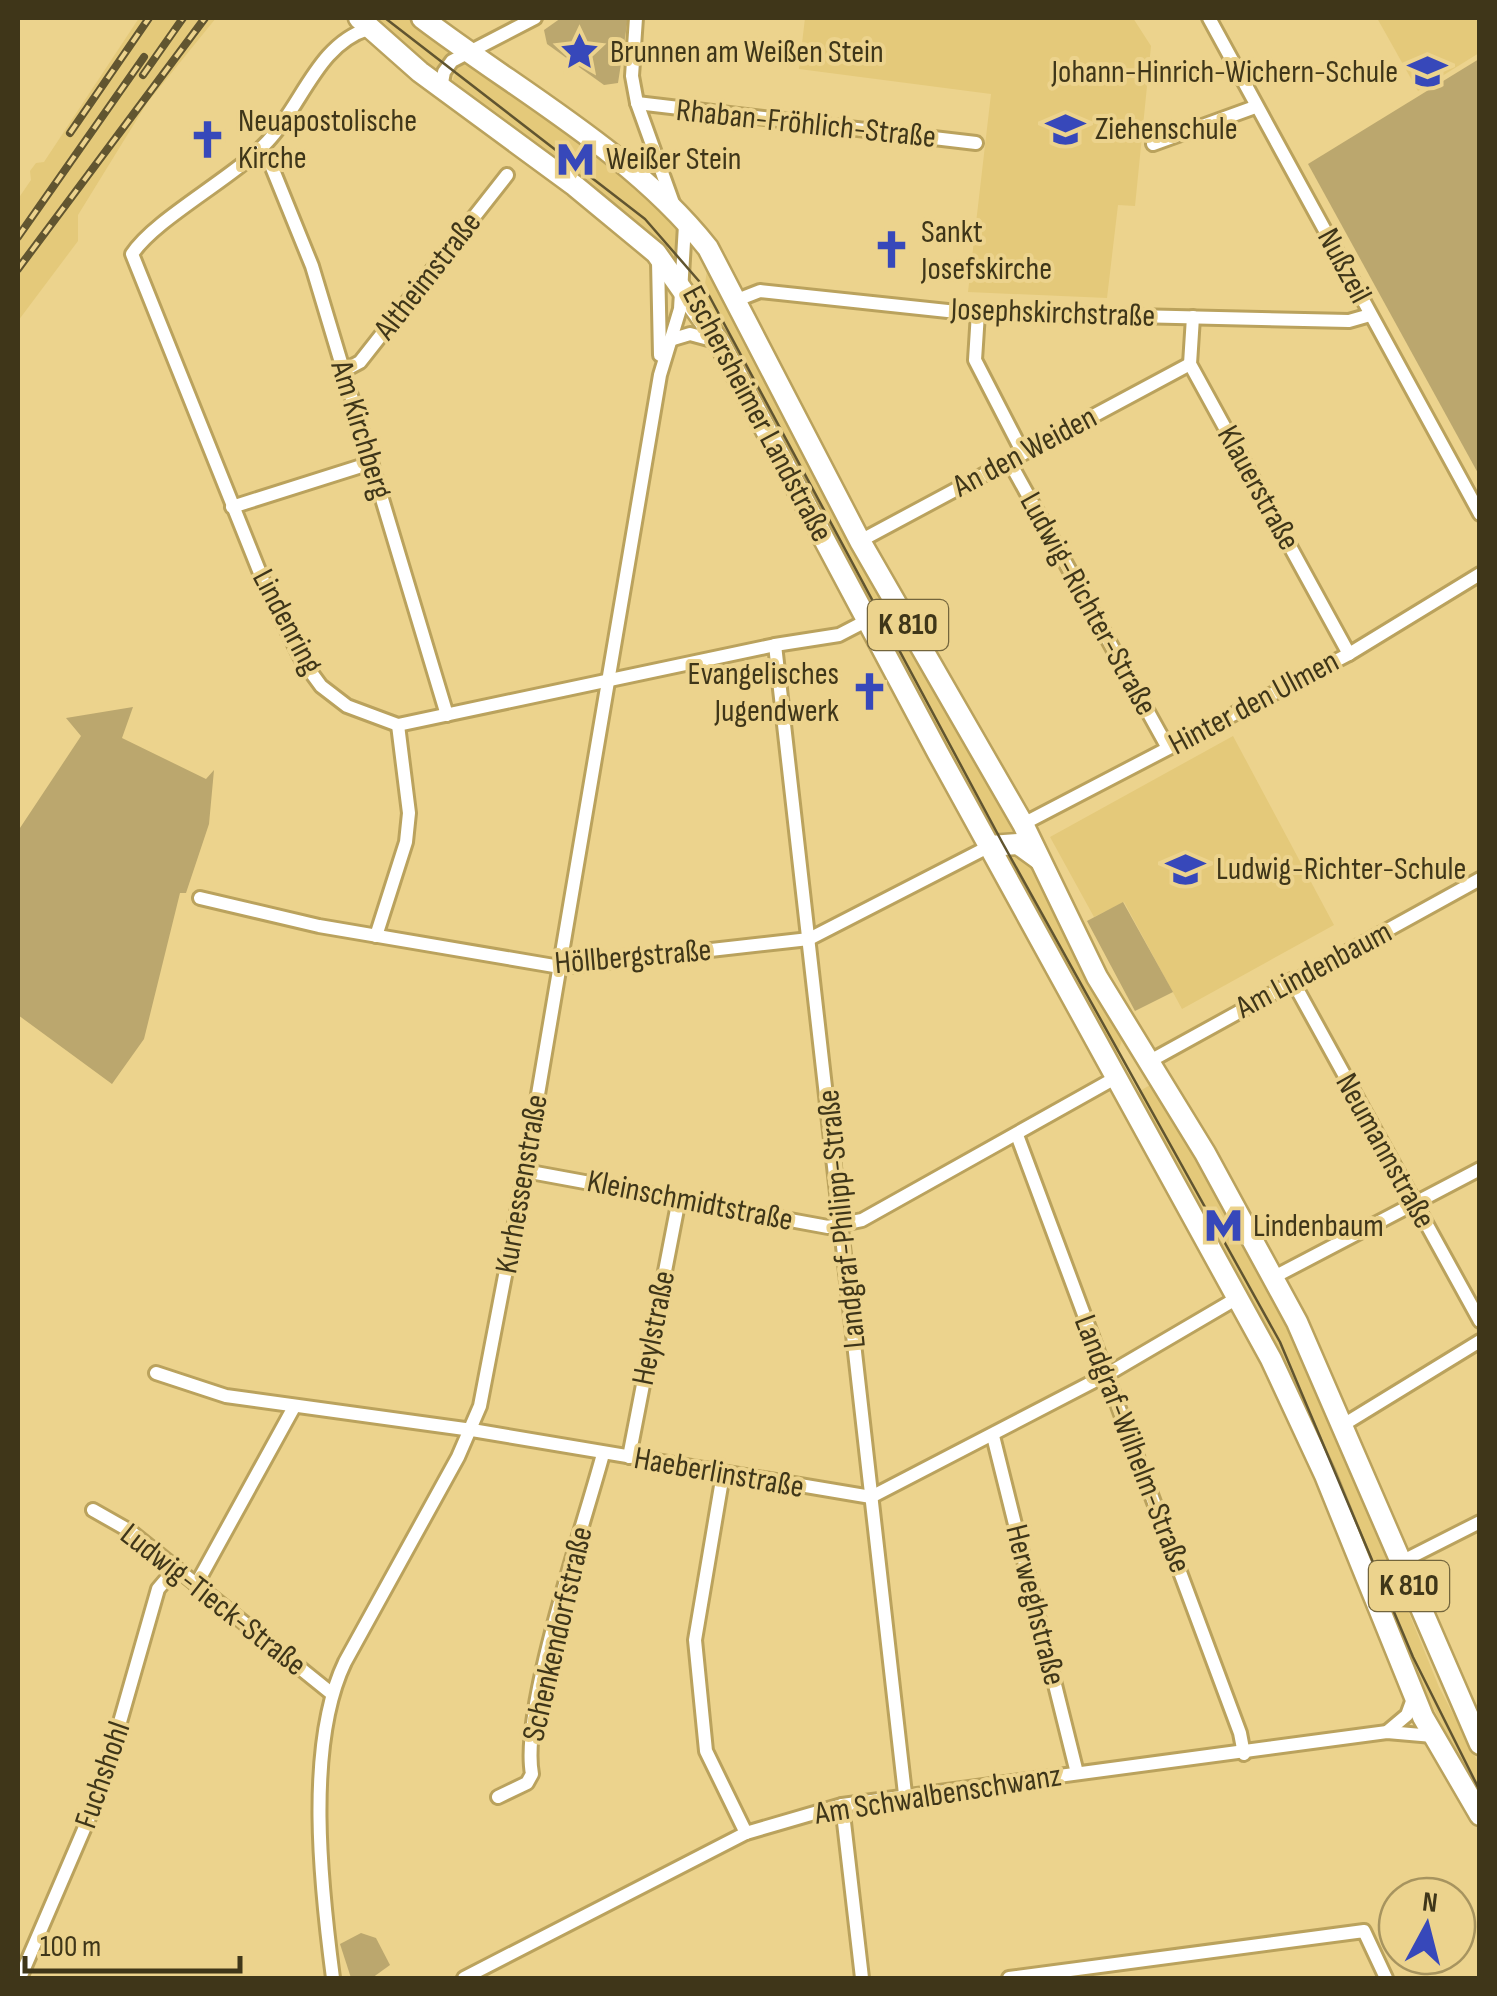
<svg xmlns="http://www.w3.org/2000/svg" width="1497" height="1996" viewBox="0 0 1497 1996" font-family="'Sofia Sans Condensed',sans-serif">
<style>
.built{fill:#e4c97a}
.green{fill:#bba76e}
.lines{fill:none;stroke-linecap:round;stroke-linejoin:round}
.minor-casing{stroke:#baa25d;stroke-width:18}
.primary-casing{stroke:#baa25d;stroke-width:25}
.minor{stroke:#fff;stroke-width:12}
.primary{stroke:#fff;stroke-width:20}
.tram{stroke:#615530;stroke-width:2.5}
.rail-casing{stroke:#615530;stroke-width:8}
.rail{stroke:#ecd38d;stroke-width:4;stroke-dasharray:11;stroke-linecap:butt}
.labels{text-anchor:middle;dominant-baseline:central;stroke-width:8;stroke-linejoin:round;paint-order:stroke}
.shield{fill:#ecd38d;stroke:#73653c;stroke-width:2.5}
.shield-label{font-size:30px;font-weight:bold;fill:#3f3619}
.poi-label{font-size:32px;fill:#3f3619;stroke:#ecd38d;text-anchor:start}
.street-label{font-size:32px;fill:#3f3619;stroke:#ecd38d}
</style>
<rect width="100%" height="100%" fill="#ecd38d"/>
<g class="built">
<path d="M139 18H216L147 103 78 215V241L18 321V199L31 180 30 171 36 163 44 162Z"/>
<path d="M371 18H409L455 50 431 72Z"/>
<path d="M805 18H1133L1151 46 1135 206 1118 205 1107 298 968 292 991 94 799 69Z"/>
<path d="M1377 18H1479V53L1418 91Z"/>
<path d="M470 59 626 176 679 226 678 269 451 84 457 69Z"/>
<path d="M708 264 1123 1037 1118 1052 1113 1055 702 303Z"/>
<path d="M1233 736 1334 925 1182 1009 1124 902 1094 917 1050 837Z"/>
<path d="M1152 1084 1174 1122 1178 1121 1287 1317 1283 1320 1345 1456 1439 1687 1479 1764V1802L1410 1660 1284 1358 1268 1338 1138 1092Z"/>
</g>
<g class="green">
<path d="M561 18H628L618 83 604 85 547 44 544 30Z"/>
<path d="M1479 59V475L1308 164Z"/>
<path d="M133 707 122 738 206 779 214 770 209 824 186 893H180L144 1039 112 1084 18 1015V831L81 736 66 718Z"/>
<path d="M1123 902 1173 992 1135 1011 1087 921Z"/>
<path d="M361 1933 376 1938 390 1965 372 1978H351L340 1944Z"/>
</g>
<g class="lines">
<defs>
<g id="minor">
<path d="M636 18 632 76 637 103 673 203"/>
<path d="M1209 18 1480 514"/>
<path d="M368 29C318 44 302 105 268 141 234 178 156 218 132 254L266 588 302 660 321 686 347 706 398 725 775 645 839 635 866 621"/>
<path d="M441 88 444 72 452 61 535 18"/>
<path d="M637 103 976 143"/>
<path d="M1153 144 1255 107"/>
<path d="M259 151 271 165 312 266 447 715"/>
<path d="M658 261 660 355"/>
<path d="M737 300 760 291 957 312 1349 321 1370 315"/>
<path d="M978 313 975 360 1023 453"/>
<path d="M1193 317 1190 364 1349 654"/>
<path d="M670 340 690 334 716 341"/>
<path d="M343 371 360 362 507 175"/>
<path d="M1009 461 1168 748"/>
<path d="M232 507 371 463"/>
<path d="M860 541 1190 364"/>
<path d="M775 645 905 1794"/>
<path d="M1023 824 1349 654 1480 574"/>
<path d="M200 898 319 926 560 967 809 939 990 846"/>
<path d="M376 936 406 842 409 813 398 725"/>
<path d="M1292 980 1480 1321"/>
<path d="M1150 1061 1480 879"/>
<path d="M1017 1135 1240 1733 1244 1754"/>
<path d="M525 1171 828 1227 862 1220 1117 1077"/>
<path d="M1274 1277 1480 1169"/>
<path d="M156 1373 226 1396 472 1430 871 1497 1106 1375 1239 1297"/>
<path d="M1343 1425 1480 1341"/>
<path d="M993 1436 1077 1773"/>
<path d="M629 1457 679 1199"/>
<path d="M723 1474 695 1640 706 1751 746 1833"/>
<path d="M93 1510 130 1531 331 1693"/>
<path d="M1399 1563 1480 1522"/>
<path d="M196 1585 294 1407"/>
<path d="M1388 1731 1407 1715 1414 1696"/>
<path d="M498 1797 527 1783 532 1774C520 1711 584 1525 603 1454"/>
<path d="M842 1805 862 1978"/>
<path d="M20 1978 100 1792 158 1589 175 1569"/>
<path d="M333 1978C321 1887 305 1745 345 1662L458 1457 480 1406 525 1171 660 375 680 309 685 225"/>
<path d="M464 1978 746 1833 842 1805 1387 1732 1433 1736"/>
<path d="M1009 1978 1364 1931 1386 1978"/>
</g>
<g id="primary">
<path d="M359 18 420 72 575 186 656 253 719 342 938 753 1271 1359 1325 1475 1423 1717 1480 1815"/>
<path d="M422 18C518 91 632 152 708 248L860 541 1023 824 1097 977 1205 1153 1297 1322 1480 1744"/>
<path d="M990 846 1018 844 1039 859"/>
</g>
</defs>
<use href="#minor" class="minor-casing"/>
<use href="#primary" class="primary-casing"/>
<use href="#minor" class="minor"/>
<use href="#primary" class="primary"/>
<path class="tram" d="M385 18 645 219 705 288 1002 842 1280 1342 1413 1657 1480 1791"/>
<defs>
<g id="rail">
<path d="M143 75 183 18"/>
<path d="M70 133 149 18"/>
<path d="M18 237 144 57"/>
<path d="M18 269 205 18"/>
</g>
</defs>
<use href="#rail" class="rail-casing"/>
<use href="#rail" class="rail"/>
</g>
<defs>
<symbol id="sight-bare" viewBox="-9 -9 18 18"><path d="M0-6L1.8-2.2L6-1.7L2.9 1.2L3.7 5.4L0 3.3L-3.7 5.4L-2.9 1.2L-6-1.7L-1.8-2.2Z" fill="#3748ba" stroke="#ecd38d" stroke-width="2.5" paint-order="stroke"/></symbol>
<symbol id="school-bare" viewBox="-9 -9 18 18"><path d="M0-5L7-2L0 1L-7-2ZM-4 1L0 2.5L4 1V4Q0 6-4 4Z" fill="#3748ba" stroke="#ecd38d" stroke-width="2.5" paint-order="stroke"/></symbol>
<symbol id="church-bare" viewBox="-9 -9 18 18"><path d="M-1.2-6h2.4v3.5h3.3v2.4h-3.3V6h-2.4V-.1h-3.3v-2.4h3.3Z" fill="#3748ba" stroke="#ecd38d" stroke-width="2.5" paint-order="stroke"/></symbol>
<symbol id="metro-bare" viewBox="-9 -9 18 18"><path d="M-5.5 5V-5H-3L0 0L3-5H5.5V5H3V-.5L0 4L-3-.5V5Z" fill="#3748ba" stroke="#ecd38d" stroke-width="2.5" paint-order="stroke"/></symbol>
</defs>
<g fill-rule="evenodd">
<use href="#sight-bare" x="552" y="24" width="55" height="55"/>
<use href="#school-bare" x="1400" y="44" width="55" height="55"/>
<use href="#school-bare" x="1038" y="102" width="55" height="55"/>
<use href="#church-bare" x="180" y="112" width="55" height="55"/>
<use href="#metro-bare" x="548" y="132" width="55" height="55"/>
<use href="#church-bare" x="864" y="222" width="55" height="55"/>
<use href="#church-bare" x="842" y="664" width="55" height="55"/>
<use href="#school-bare" x="1158" y="842" width="55" height="55"/>
<use href="#metro-bare" x="1196" y="1198" width="55" height="55"/>
</g>
<g class="labels">
<g class="shield">
<rect x="868" y="600" width="80" height="50" rx="8"/>
<rect x="1369" y="1561" width="80" height="50" rx="8"/>
</g>
<g class="shield-label">
<text x="908" y="625">K 810</text>
<text x="1409" y="1586">K 810</text>
</g>
<g class="poi-label">
<text x="610" y="52">Brunnen am Weißen Stein</text>
<text x="1398" y="72" text-anchor="end">Johann-Hinrich-Wichern-Schule</text>
<text x="238" y="121">Neuapostolische<tspan x="238" dy="37">Kirche</tspan></text>
<text x="1095" y="129">Ziehenschule</text>
<text x="606" y="159">Weißer Stein</text>
<text x="921" y="232">Sankt<tspan x="921" dy="37">Josefskirche</tspan></text>
<text x="839" y="674" text-anchor="end">Evangelisches<tspan x="839" dy="37">Jugendwerk</tspan></text>
<text x="1216" y="869">Ludwig-Richter-Schule</text>
<text x="1253" y="1226">Lindenbaum</text>
</g>
<g class="street-label">
<text transform="translate(806 124) rotate(6)">Rhaban-Fröhlich-Straße</text>
<text transform="translate(1344 266) rotate(62)">Nußzeil</text>
<text transform="translate(428 276) rotate(-52)">Altheimstraße</text>
<text transform="translate(1053 313) rotate(2)">Josephskirchstraße</text>
<text transform="translate(757 414) rotate(62)">Eschersheimer Landstraße</text>
<text transform="translate(361 430) rotate(73)">Am Kirchberg</text>
<text transform="translate(1025 452) rotate(-28)">An den Weiden</text>
<text transform="translate(1258 488) rotate(61)">Klauerstraße</text>
<text transform="translate(1088 604) rotate(61)">Ludwig-Richter-Straße</text>
<text transform="translate(287 622) rotate(62)">Lindenring</text>
<text transform="translate(1254 703) rotate(-28)">Hinter den Ulmen</text>
<text transform="translate(633 957) rotate(-5)">Höllbergstraße</text>
<text transform="translate(1314 970) rotate(-28)">Am Lindenbaum</text>
<text transform="translate(1385 1151) rotate(61)">Neumannstraße</text>
<text transform="translate(522 1184) rotate(-80)">Kurhessenstraße</text>
<text transform="translate(690 1201) rotate(11)">Kleinschmidtstraße</text>
<text transform="translate(842 1219) rotate(-96)">Landgraf-Philipp-Straße</text>
<text transform="translate(654 1328) rotate(-79)">Heylstraße</text>
<text transform="translate(1132 1444) rotate(69)">Landgraf-Wilhelm-Straße</text>
<text transform="translate(719 1473) rotate(10)">Haeberlinstraße</text>
<text transform="translate(213 1600) rotate(38)">Ludwig-Tieck-Straße</text>
<text transform="translate(1035 1605) rotate(76)">Herweghstraße</text>
<text transform="translate(558 1634) rotate(-77)">Schenkendorfstraße</text>
<text transform="translate(103 1775) rotate(-71)">Fuchshohl</text>
<text transform="translate(938 1795) rotate(-9)">Am Schwalbenschwanz</text>
</g>
</g>
<rect width="1497" height="1996" fill="none" stroke="#3f3619" stroke-width="40"/>
<g transform="translate(1427 1926) rotate(7)"><circle r="48" fill="#ecd38d" stroke="#a7945f" stroke-width="2.5"/>
<path d="M0-8L18 38L0 25L-18 38Z" fill="#3748ba"/>
<text y="-15" font-size="28" font-weight="bold" text-anchor="middle" fill="#3f3619">N</text>
</g>
<path d="M25 1956v15h215v-15" fill="none" stroke="#3f3619" stroke-width="5"/>
<text x="40" y="1956" font-size="30" fill="#3f3619" stroke="#ecd38d" stroke-width="8" paint-order="stroke">100 m</text>
</svg>
